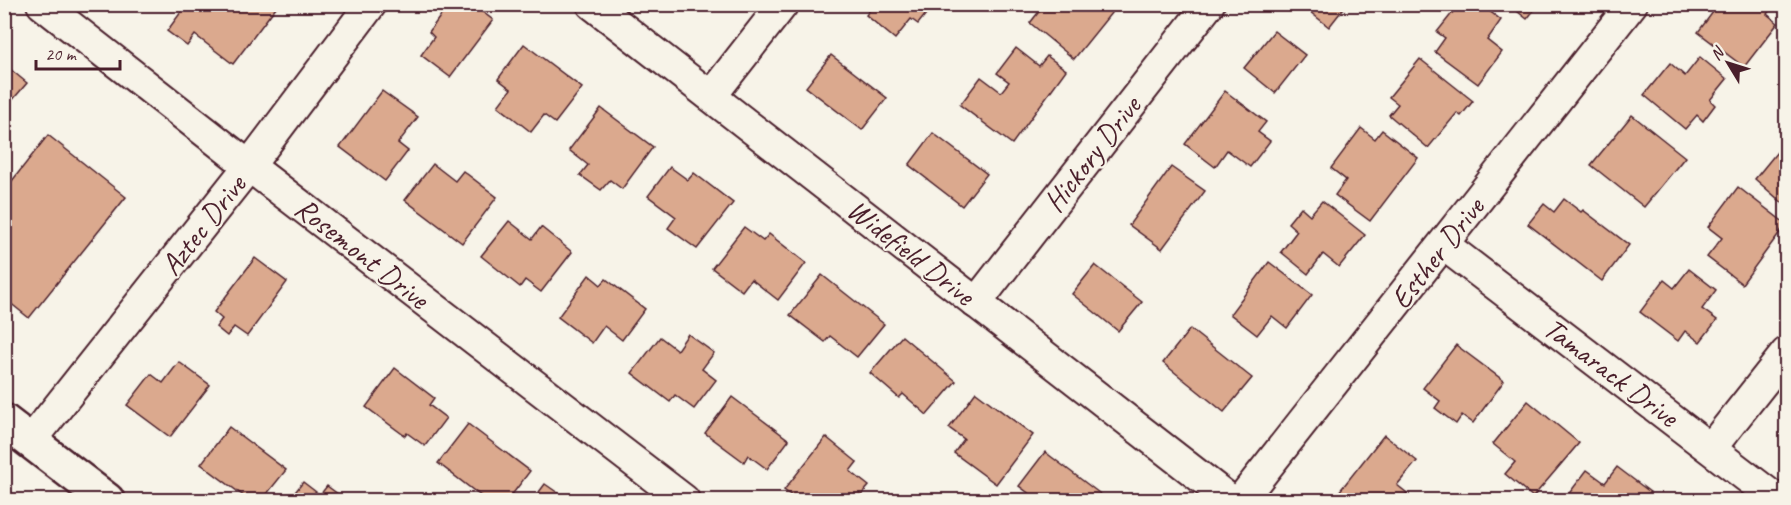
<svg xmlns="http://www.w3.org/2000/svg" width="1791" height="505" viewBox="0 0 1791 505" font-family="Caveat,sans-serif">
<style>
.building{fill:#dba98e;stroke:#4a1f2b;stroke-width:1.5}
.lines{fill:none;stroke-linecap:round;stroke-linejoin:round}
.minor-casing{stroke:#4a1f2b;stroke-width:34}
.secondary-casing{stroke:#4a1f2b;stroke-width:38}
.minor{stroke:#f7f3e8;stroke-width:30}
.secondary{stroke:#f7f3e8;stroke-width:33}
.labels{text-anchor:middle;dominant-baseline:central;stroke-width:4.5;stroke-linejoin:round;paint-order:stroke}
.street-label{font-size:30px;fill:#4a1f2b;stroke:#f7f3e8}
</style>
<rect width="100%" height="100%" fill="#f7f3e8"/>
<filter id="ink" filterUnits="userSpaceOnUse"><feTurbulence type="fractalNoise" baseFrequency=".0167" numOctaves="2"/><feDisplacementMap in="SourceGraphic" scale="12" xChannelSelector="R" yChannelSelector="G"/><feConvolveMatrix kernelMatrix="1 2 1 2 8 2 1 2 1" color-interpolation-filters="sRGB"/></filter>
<g filter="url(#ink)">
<g class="building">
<path d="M187 4H273L276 7 233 64 195 35 187 46 167 31Z"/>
<path d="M449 4H472L493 20 450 77 421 55 434 37 429 32Z"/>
<path d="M874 4H934L918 24 911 19 895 39 866 15Z"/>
<path d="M1045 4H1112L1116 7 1074 59 1030 23Z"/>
<path d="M1300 4H1347L1329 27Z"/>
<path d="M1468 4H1480L1501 20 1487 40 1502 52 1478 84 1435 52 1445 38 1437 32 1457 7 1463 11Z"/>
<path d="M1508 4H1539L1527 19Z"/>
<path d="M1719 4H1774L1767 14 1778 23 1744 67 1698 32Z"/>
<path d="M1274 31 1305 55 1275 93 1244 68Z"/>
<path d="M524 44 582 88 555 123 544 115 531 132 498 106 511 89 498 79Z"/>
<path d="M1016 48 1039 66 1047 56 1066 70 1012 144 960 105 981 77 1001 92 1009 82 997 73Z"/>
<path d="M831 55 887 98 862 130 806 87Z"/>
<path d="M1700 57 1727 79 1710 100 1715 105 1703 121 1697 115 1685 129 1644 95 1670 63 1685 76Z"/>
<path d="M1420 59 1473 101 1461 116 1457 113 1428 148 1389 115 1398 104 1389 97Z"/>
<path d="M4 64 27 83 4 110Z"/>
<path d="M382 91 418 117 398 143 408 151 385 181 340 147Z"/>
<path d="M1225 91 1266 122 1258 132 1270 141 1250 167 1227 150 1215 167 1185 144Z"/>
<path d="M601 108 653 147 622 189 610 180 601 190 580 175 588 165 569 150Z"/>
<path d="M1632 115 1685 157 1644 207 1591 165Z"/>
<path d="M1361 128 1375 139 1382 130 1418 158 1370 221 1335 195 1346 180 1331 168Z"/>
<path d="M933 133 987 174 962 206 909 165Z"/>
<path d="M48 135 126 197 29 318 4 298V191Z"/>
<path d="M1786 141V206L1755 179Z"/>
<path d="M433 164 455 181 463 171 497 197 462 243 405 200Z"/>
<path d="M670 167 688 180 694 173 733 203 697 249 668 228 676 217 648 196Z"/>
<path d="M1171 167 1205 191 1162 249 1129 225Z"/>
<path d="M1738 187 1786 224 1742 284 1707 257 1722 238 1708 227Z"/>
<path d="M1564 199 1581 212 1583 210 1629 245 1602 281 1528 224 1544 204 1554 212Z"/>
<path d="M1322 201 1365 235 1339 267 1323 254 1308 274 1281 252 1297 231 1288 223 1301 207 1310 215Z"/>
<path d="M509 221 532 239 541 227 572 252 541 292 525 280 520 287 481 256Z"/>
<path d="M744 227 763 241 769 234 806 263 778 300 751 279 742 291 712 268Z"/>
<path d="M255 258 287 282 247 336 234 327 227 336 216 327 222 319 214 312Z"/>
<path d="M1269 262 1312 295 1287 328 1272 316 1257 335 1230 314Z"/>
<path d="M1095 265 1142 302 1118 331 1072 294Z"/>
<path d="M1689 269 1716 290 1702 309 1717 320 1700 342 1685 331 1678 341 1640 312 1664 280 1674 288Z"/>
<path d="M589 275 601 285 606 279 645 309 622 340 604 326 592 343 558 317Z"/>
<path d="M822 275 884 324 857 357 830 336 825 342 790 315Z"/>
<path d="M1190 329 1252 378 1224 412 1163 363Z"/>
<path d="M688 334 714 353 702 369 716 380 694 409 675 395 670 402 632 373 660 337 677 350Z"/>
<path d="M902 336 956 381 927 415 903 394 899 398 870 373Z"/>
<path d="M1456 345 1504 381 1473 423 1462 415 1456 424 1435 408 1440 401 1423 388Z"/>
<path d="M179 362 210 385 170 437 127 405 151 374 163 383Z"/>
<path d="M395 368 434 398 429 405 446 418 425 446 407 433 405 436 366 407Z"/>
<path d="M976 392 1033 435 996 484 954 453 964 439 949 428Z"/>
<path d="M732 397 789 440 767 469 748 455 744 462 705 433Z"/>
<path d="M1528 401 1579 443 1533 497 1505 474 1515 462 1493 444Z"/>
<path d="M468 424 530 471 508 500H486L438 463Z"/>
<path d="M229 427 286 470 262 500H249L201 464Z"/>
<path d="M1384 435 1417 461 1397 485 1407 493 1402 500H1340L1335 497Z"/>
<path d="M826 437 857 462 850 471 869 486 857 500H797L784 490Z"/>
<path d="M1045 452 1107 499V500H1038L1019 486Z"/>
<path d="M1617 467 1650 492 1643 500H1564L1587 470 1605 483Z"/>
<path d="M303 482 320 495 327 486 346 500H289Z"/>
<path d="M545 484 568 500H533Z"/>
</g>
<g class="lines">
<defs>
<g id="minor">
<path d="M42 4 249 166 684 500"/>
<path d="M592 4 1230 500"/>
<path d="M711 96 783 4"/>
<path d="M1444 245 1777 500"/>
<path d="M976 303 1209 4"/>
<path d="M31 441 249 166 371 4"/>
<path d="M1711 448 1786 353"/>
<path d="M1241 500 1632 4"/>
</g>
<path id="secondary" d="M4 421 107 500"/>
</defs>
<use href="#minor" class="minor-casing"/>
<use href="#secondary" class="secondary-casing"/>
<use href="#minor" class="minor"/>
<use href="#secondary" class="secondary"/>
</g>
</g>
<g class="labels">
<g class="street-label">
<text transform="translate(1092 154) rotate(-52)">Hickory Drive</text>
<text transform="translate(203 225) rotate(-52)">Aztec Drive</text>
<text transform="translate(911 252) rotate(38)">Widefield Drive</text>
<text transform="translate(362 253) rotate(38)">Rosemont Drive</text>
<text transform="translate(1437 253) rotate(-52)">Esther Drive</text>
<text transform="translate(1611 372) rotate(37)">Tamarack Drive</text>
</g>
</g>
<rect width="1791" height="505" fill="none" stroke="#f7f3e8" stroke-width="24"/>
<rect x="12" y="12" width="1767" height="481" fill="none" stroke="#4a1f2b" stroke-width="2" filter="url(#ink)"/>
<g transform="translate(1728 63) rotate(308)" stroke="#f7f3e8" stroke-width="4.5" paint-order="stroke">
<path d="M0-4.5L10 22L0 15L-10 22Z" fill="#4a1f2b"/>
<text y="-9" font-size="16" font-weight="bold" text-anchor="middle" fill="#4a1f2b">N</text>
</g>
<path d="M36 60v9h84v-9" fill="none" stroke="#4a1f2b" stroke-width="3"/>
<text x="45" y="60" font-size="18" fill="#4a1f2b" stroke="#f7f3e8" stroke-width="4.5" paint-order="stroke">20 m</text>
</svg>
